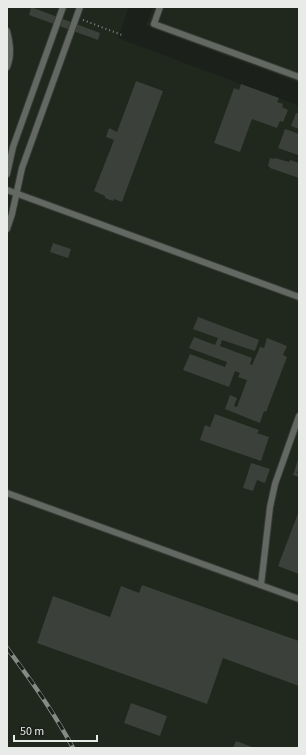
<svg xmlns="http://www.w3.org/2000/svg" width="306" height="755" viewBox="0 0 306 755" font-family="'Source Sans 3',sans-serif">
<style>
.built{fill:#20271c}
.building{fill:#3c403a}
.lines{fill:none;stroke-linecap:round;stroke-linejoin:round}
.service-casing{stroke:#383c38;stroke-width:8}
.path{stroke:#838682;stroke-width:2;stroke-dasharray:1 3;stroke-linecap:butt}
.service{stroke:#646862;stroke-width:6}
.rail-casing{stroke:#868a85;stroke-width:4.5}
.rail{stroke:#1c201b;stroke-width:3;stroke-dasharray:9;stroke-linecap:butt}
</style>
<rect width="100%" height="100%" fill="#1c201b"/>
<g class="built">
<path d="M7 7H129L118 38 299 106V748H7Z"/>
<path d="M153 7H299V83L146 26Z"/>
</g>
<g class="building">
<path d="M31 7 100 33 98 40 29 15Z"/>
<path d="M136 81 163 91 122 202 114 199 113 201 105 198V196L94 191 114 140 106 137 109 128 117 132Z"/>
<path d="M241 84 279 98 277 102 283 104 282 107 288 110 283 122 280 121 277 128 252 119 240 152 214 143 234 88 239 90Z"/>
<path d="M296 113 299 114V129L291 126Z"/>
<path d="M285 129 299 134V151L298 155 278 148Z"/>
<path d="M270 158 274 159 275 158 289 162 290 160 299 163V178L270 168V167L268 166Z"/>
<path d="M53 243 71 249 68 258 50 252Z"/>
<path d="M198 317 259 340 255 351 222 340 220 346 252 358 250 364 252 365 260 347 264 348 267 338 287 346 283 355 287 357 266 412 264 411 260 423 225 409 230 395 237 398 234 406 237 407 247 380 238 377 240 373 235 371 229 387 183 370 190 354 225 367 227 362 189 348 194 337 215 345 218 338 193 329Z"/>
<path d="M215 414 259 430 257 433 269 437 261 461 200 440 205 425 210 427Z"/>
<path d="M299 457V469L297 473 299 474V477L293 475Z"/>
<path d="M251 463 270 469 265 483 257 480 253 491 243 488Z"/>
<path d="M299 511V574L278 566Z"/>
<path d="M142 585 299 641V686L223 658 207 704 37 643 53 596 110 617 121 586 139 593Z"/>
<path d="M131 703 167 716 160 736 124 723Z"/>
<path d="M236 741 255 748H233Z"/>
</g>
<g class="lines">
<defs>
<g id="service">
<path d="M160 7 154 24 299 77"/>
<path d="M7 31C10 43 12 55 7 67"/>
<path d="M7 174 13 147 63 7"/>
<path d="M7 190 299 297"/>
<path d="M7 229 12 214 22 168 80 7"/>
<path d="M7 493 299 599"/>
<path d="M261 585 270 507 275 484 299 416"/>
</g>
</defs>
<use href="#service" class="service-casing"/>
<path class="path" d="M83 20 122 35"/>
<use href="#service" class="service"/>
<defs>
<path id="rail" d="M7 648C31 680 54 712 73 748"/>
</defs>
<use href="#rail" class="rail-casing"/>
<use href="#rail" class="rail"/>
</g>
<rect width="306" height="755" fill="none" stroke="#e8ebe7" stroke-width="16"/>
<path d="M14 735v6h83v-6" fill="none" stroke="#e8ebe7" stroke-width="2"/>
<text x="20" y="735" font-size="12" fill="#e8ebe7" stroke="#1c201b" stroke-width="3" paint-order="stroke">50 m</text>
</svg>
